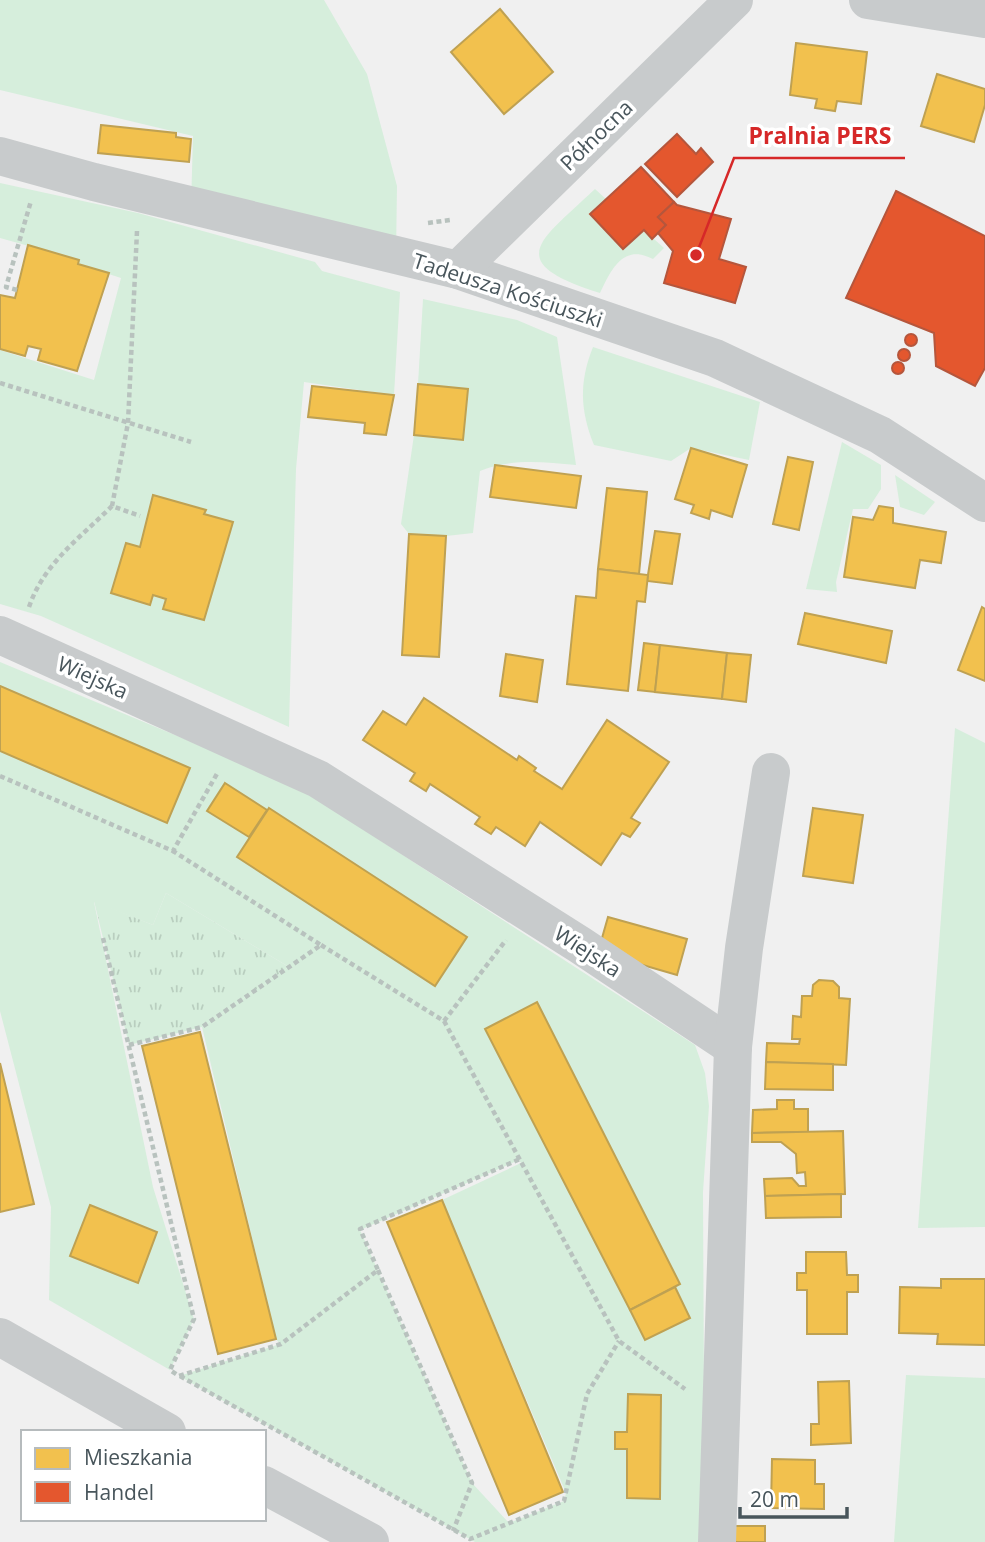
<svg xmlns="http://www.w3.org/2000/svg" width="985" height="1542" viewBox="0 0 985 1542" font-family="'Open Sans',sans-serif">
<style>
.grass{fill:#d6eedc;fill-rule:evenodd}
.park{fill:url(#park-tufts)}
.homes{fill:#f2c14e;stroke:#bfa152;stroke-width:2}
.shops{fill:#e4572e;stroke:#b5563c;stroke-width:2}
.lines{fill:none;stroke-linecap:round;stroke-linejoin:round}
.path{stroke:#b8c2be;stroke-width:4.5;stroke-dasharray:5 3.5;stroke-linecap:butt}
.minor{stroke:#c8cbcc;stroke-width:38}
.labels{text-anchor:middle;dominant-baseline:central;stroke-width:7;stroke-linejoin:round;paint-order:stroke}
.street-label{font-size:21px;fill:#48555b;stroke:#fff}
.leader{fill:none;stroke:#d62828;stroke-width:2.5}
.callout-dot{fill:#d62828;stroke:#fff;stroke-width:2.5}
.callout-label{font-size:23px;text-anchor:middle;font-weight:bold;fill:#d62828;stroke:#fff;stroke-width:7;stroke-linejoin:round;paint-order:stroke}
</style>
<defs>
<pattern id="park-tufts" width="24" height="20" patternUnits="userSpaceOnUse" patternTransform="scale(1.75)"><rect width="24" height="20" fill="#d6eedc"/><path d="M3 7l-1-3M5 7V3M7 7l1-3M15 17l-1-3M17 17v-4M19 17l1-3" fill="none" stroke="#b9cebf"/></pattern>
</defs>
<rect width="100%" height="100%" fill="#f0f0f0"/>
<g class="grass">
<path d="M0 0H324L367 74 397 186 396 255 191 206 193 136 0 90Z"/>
<path d="M0 183 138 213 315 262 322 271 400 292 394 395 304 382 296 469 289 727 41 616 0 604V350L94 380 121 278 78 264 79 260 0 238Z"/>
<path d="M595 189 606 199 590 214 623 249 644 230 664 248 653 259C623 243 611 270 600 293 501 262 540 241 595 189Z"/>
<path d="M423 299 517 320 557 337 576 465C543 462 511 458 480 471L473 533 446 536 409 534 401 524 414 435 463 439 468 389 418 384Z"/>
<path d="M593 347 760 402 749 460 691 448 671 461 594 445C580 410 579 382 593 347Z"/>
<path d="M842 442 881 465V489L868 509H853L836 582 837 592 806 589Z"/>
<path d="M895 475 935 502 924 515 900 507Z"/>
<path d="M0 662 295 785 695 1045 705 1073 709 1106 703 1192 704 1399 717 1542H475L179 1376 280 1344 276 1339 202 1027 289 967 166 893 153 925 94 902 153 1187 194 1319 170 1370 49 1300 51 1207 0 1011ZM519 1160 521 1163 442 1200 566 1493 564 1501 509 1523 472 1483 360 1230Z"/>
<path d="M955 728 985 743V1227L918 1228Z"/>
<path d="M906 1375 985 1378V1542H894Z"/>
</g>
<path class="park" d="M166 893 289 967 202 1027 129 1045 94 901 153 925Z"/>
<g class="homes">
<path d="M500 9 553 72 504 114 451 52Z"/>
<path d="M796 43 867 52 861 104 837 101 835 111 815 108 817 99 790 95Z"/>
<path d="M937 74 985 89V105L974 142 921 126Z"/>
<path d="M101 125 176 133V137L191 139 189 162 98 153Z"/>
<path d="M28 245 79 260 78 264 109 273 77 371 38 360 41 349 28 346 25 356 0 349V295L15 298Z"/>
<path d="M418 384 468 389 463 440 414 435Z"/>
<path d="M312 386 394 395 386 435 364 433 365 423 308 417Z"/>
<path d="M691 448 747 465 732 517 711 510 709 519 691 513 694 505 675 499Z"/>
<path d="M788 457 813 462 799 530 773 524Z"/>
<path d="M495 465 581 476 576 508 490 497Z"/>
<path d="M607 488 647 492 639 574 598 569Z"/>
<path d="M153 495 206 510 204 514 233 522 204 620 163 609 166 599 153 595 150 605 111 593 126 543 140 547Z"/>
<path d="M879 506 893 508V523L946 532 941 563 920 560 915 588 844 577 853 517 873 520Z"/>
<path d="M655 531 680 534 672 584 647 581Z"/>
<path d="M409 534 446 536 439 657 402 655Z"/>
<path d="M598 569 648 575 645 602 637 601 628 691 567 684 576 596 596 598Z"/>
<path d="M982 607 985 609V681L958 670Z"/>
<path d="M805 613 892 631 886 663 798 644Z"/>
<path d="M644 643 660 645 655 692 638 690Z"/>
<path d="M660 645 727 653 722 699 655 692Z"/>
<path d="M727 653 751 655 746 702 722 699Z"/>
<path d="M506 654 543 660 537 702 500 696Z"/>
<path d="M0 686 190 768 167 823 0 751Z"/>
<path d="M424 698 517 760 519 756 536 768 534 771 562 789 607 720 669 762 631 818 640 823 630 837 622 833 601 865 540 822 525 846 496 827 491 834 475 824 480 817 430 784 426 791 410 781 415 773 363 740 383 711 406 725Z"/>
<path d="M225 783 267 810 249 837 207 811Z"/>
<path d="M269 808 467 937 435 986 237 857Z"/>
<path d="M813 808 863 815 853 883 803 876Z"/>
<path d="M608 917 687 939 677 975 598 952Z"/>
<path d="M819 980 833 981 839 987V998L850 999 846 1065 766 1062 767 1043 799 1044 800 1039H792L793 1016 801 1017 802 996H812L813 985Z"/>
<path d="M537 1002 680 1284 630 1310 485 1029Z"/>
<path d="M200 1032 276 1339 218 1354 142 1046Z"/>
<path d="M766 1062 833 1064V1090L765 1089Z"/>
<path d="M0 1063 34 1204 0 1212Z"/>
<path d="M777 1100H794V1109H808V1132L752 1133 753 1110 777 1109Z"/>
<path d="M843 1131 845 1194 765 1196 764 1179 792 1178 799 1186H806L805 1172 797 1173 796 1154 781 1142H752V1133Z"/>
<path d="M841 1194V1217L766 1218 765 1196Z"/>
<path d="M442 1200 563 1492 509 1515 387 1222Z"/>
<path d="M90 1205 157 1232 138 1283 70 1256Z"/>
<path d="M806 1252H846L847 1275H858V1292H847V1334H807V1290H797V1273H806Z"/>
<path d="M941 1279H985V1345L937 1344 938 1334 899 1333 900 1287 941 1288Z"/>
<path d="M675 1287 690 1318 645 1340 630 1310Z"/>
<path d="M849 1381 851 1443 811 1445V1424H819L818 1382Z"/>
<path d="M628 1394 661 1395 660 1499 627 1498V1449H615V1432H627Z"/>
<path d="M772 1459 815 1460V1484H824V1509L771 1508Z"/>
<rect x="733" y="1526" width="32" height="16"/>
</g>
<g class="shops">
<path d="M677 134 696 154 701 148 713 162 677 197 645 164Z"/>
<path d="M641 167 674 202 658 217 666 225 652 239 644 230 623 249 590 214Z"/>
<path d="M896 191 985 236V368L975 386 936 366 934 333 846 298Z"/>
<path d="M674 202 677 205 731 219 719 259 746 267 735 303 664 283 673 251 658 233 666 225 658 217Z"/>
<circle cx="911" cy="340" r="6"/>
<circle cx="904" cy="355" r="6"/>
<circle cx="898" cy="368" r="6"/>
</g>
<g class="lines">
<g class="path">
<path d="M428 223 450 220"/>
<path d="M137 231 128 423 112 506 140 516"/>
<path d="M17 290 6 287 31 201"/>
<path d="M0 383 191 442"/>
<path d="M29 607C44 563 80 538 112 506"/>
<path d="M0 776 173 851 218 772"/>
<path d="M103 938 194 1319 170 1370 179 1376 281 1344 378 1270 360 1229 520 1159"/>
<path d="M321 945 444 1021 506 940"/>
<path d="M444 1021 619 1341 685 1389"/>
<path d="M129 1045 202 1027 321 945 173 851"/>
<path d="M378 1270 472 1483 453 1531"/>
<path d="M180 1376 470 1539 564 1501 587 1394 619 1341"/>
</g>
<g class="minor">
<path d="M868 0 985 19"/>
<path d="M0 156 94 182 458 270 715 358 880 435 985 503"/>
<path d="M458 270 734 0"/>
<path d="M0 635 318 779 580 945 733 1047"/>
<path d="M0 1337 167 1432"/>
<path d="M264 1485 370 1542"/>
<path d="M717 1542 733 1047 744 948 771 772"/>
</g>
</g>
<g class="labels">
<g class="street-label">
<text transform="translate(596 135) rotate(-44)">Północna</text>
<text transform="translate(508 290) rotate(18)">Tadeusza Kościuszki</text>
<text transform="translate(93 677) rotate(24)">Wiejska</text>
<text transform="translate(588 951) rotate(33)">Wiejska</text>
</g>
</g>
<path class="leader" d="M696 255L734 158H905"/>
<circle class="callout-dot" cx="696" cy="255" r="7"/>
<g class="callout-label">
<text x="820" y="144">Pralnia PERS</text>
</g>
<rect x="21" y="1430" width="245" height="91" fill="#ffffff" stroke="#b6bbbd" stroke-width="2"/>
<rect x="35" y="1448" width="35" height="21" fill="#f2c14e" stroke="#b6bbbd" stroke-width="2"/>
<text x="84" y="1465" font-size="21" fill="#48555b">Mieszkania</text>
<rect x="35" y="1482" width="35" height="21" fill="#e4572e" stroke="#b6bbbd" stroke-width="2"/>
<text x="84" y="1500" font-size="21" fill="#48555b">Handel</text>
<path d="M740 1507v10h107v-10" fill="none" stroke="#48555b" stroke-width="3.5"/>
<text x="750" y="1507" font-size="21" fill="#48555b" stroke="#ffffff" stroke-width="5" paint-order="stroke">20 m</text>
</svg>
